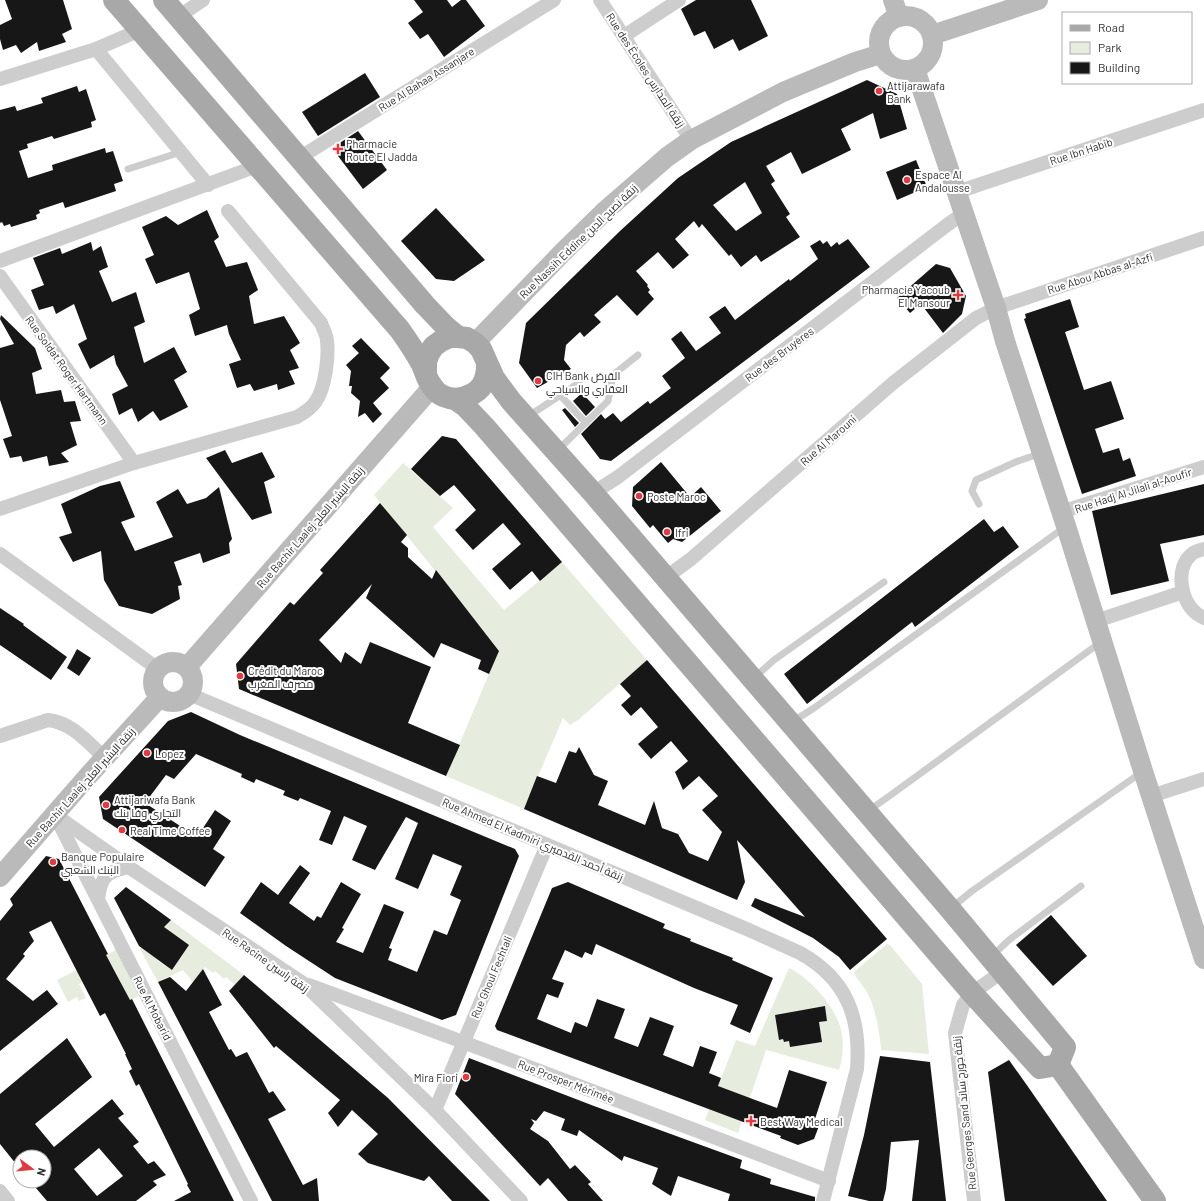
<svg xmlns="http://www.w3.org/2000/svg" width="1204" height="1201" viewBox="0 0 1204 1201" font-family="Barlow,Cairo,sans-serif">
<style>
.green{fill:#e6eddf;fill-rule:evenodd}
.building{fill:#171717;fill-rule:evenodd}
.lines{fill:none;stroke-linecap:round;stroke-linejoin:round}
.lane{stroke:#cdcdcd;stroke-width:7}
.street{stroke:#cdcdcd;stroke-width:14}
.secondary{stroke:#bababa;stroke-width:20}
.primary{stroke:#a8a8a8;stroke-width:22}
.poi-dot{fill:#df3b40;stroke:#fff;stroke-width:1.5}
.labels{text-anchor:middle;dominant-baseline:central;stroke-width:4;stroke-linejoin:round;paint-order:stroke}
.street-label{font-size:11px;fill:#303030;stroke:#fff}
.poi-label{font-size:11px;fill:#303030;stroke:#fff;text-anchor:start}
</style>
<rect width="100%" height="100%" fill="#fff"/>
<g class="green">
<path d="M403 463 453 508 433 527 504 610 562 562 647 660 578 720 570 725 563 718 524 809 446 776 499 650 374 495Z"/>
<path d="M171 920 244 975 235 985 226 977 224 979 215 971 213 973 205 967 198 976C206 984 212 994 221 1002L215 1009 183 970 158 982 140 949ZM189 945 172 970 157 960V959Z"/>
<path d="M887 944 890 945 922 984 929 1054 881 1050V1048C879 1030 876 1009 867 992 863 986 858 980 854 974L855 971Z"/>
<path d="M116 950 139 996 110 1011 125 990 113 967 79 984 86 998 79 1001 77 997 68 1002 57 980Z"/>
<path d="M789 968C810 978 836 1007 841 1030 844 1044 843 1057 839 1070L766 1050 738 1133 705 1120 736 1040 755 1046ZM825 1006 827 1021 819 1022 822 1042 790 1047 789 1041 784 1042 783 1039H779L777 1025Z"/>
</g>
<g class="building">
<path d="M5 0H63L72 29 62 34 66 42 39 51 37 42 21 53 16 45 3 50 0 39V25L12 19Z"/>
<path d="M414 0H447L452 7 461 0H466L485 26 444 57 428 34 420 39 408 23 423 12Z"/>
<path d="M696 0H751L768 36 739 51 733 39 714 49 705 31 694 36 681 9Z"/>
<path d="M365 73 380 97 318 136 302 112Z"/>
<path d="M867 80 897 94 907 129 880 139 873 113 841 129 851 150 802 174 791 152 766 166 775 181 771 184 790 214 786 217 800 237 761 262 756 255 741 267 731 254 729 256 702 224 699 228 694 221 675 239 689 255 673 269 658 252 636 271 648 285 647 286 650 290 648 292 654 299 637 316 617 295 594 315 601 322 584 337 580 332 566 345 564 360 571 369 537 388 519 363 526 323 620 231 678 178 731 142ZM745 182 762 213 736 231 713 205Z"/>
<path d="M77 86 79 92 86 89 96 120 91 122 92 127 54 139 52 136 27 144 28 148 19 151 28 178 53 170 52 165 105 148 106 153 113 151 123 181 114 184 116 191 65 208 63 202 39 210 40 213 36 215 37 219 11 227 10 224 4 226 2 222 0 223V110L15 106 17 111 43 103 41 98Z"/>
<path d="M358 131 387 170 363 189 332 148Z"/>
<path d="M916 160 927 187 897 200 886 172Z"/>
<path d="M436 208 485 260 454 281 436 279 401 241Z"/>
<path d="M207 210 219 237 214 241 226 267 247 262 258 290 249 296 254 324 284 316 300 343 290 350 299 368 289 371 295 384 278 390 277 384 254 391 250 384 237 388 229 364 241 360 229 334 227 325 195 336 189 315 200 309 189 272 156 284 145 259 154 255 142 227 166 216 178 225Z"/>
<path d="M848 239 870 267 611 461 600 459 581 434 601 414 605 419 613 413 621 422 648 401 650 404 671 388 662 376 685 358 671 339 681 331 696 351 721 333 709 317 725 306 735 320 789 279 790 281 818 259 810 246 820 240 823 244 827 241 831 247 837 242 839 245Z"/>
<path d="M91 242 93 251 101 246 108 267 99 271 112 302 136 292 145 322 134 327 144 363 174 347 187 372 174 380 188 407 160 421 153 411 138 422 132 408 119 415 112 394 128 386 116 364 114 355 90 369 78 344 87 339 74 304 56 314 53 306 39 310 31 290 44 285 33 258 60 248 62 254Z"/>
<path d="M936 264 950 268 966 296 962 314 943 333 921 304 910 313 897 298Z"/>
<path d="M1070 299 1079 327 1065 332 1084 390 1111 381 1124 419 1095 429 1103 453 1119 448 1123 461 1130 458 1136 476 1082 494 1024 319 1026 318 1025 314Z"/>
<path d="M1 315 35 348 42 369 32 373 36 394 61 390 64 402 75 401 81 421 70 422 77 445 61 453 69 462 49 466 47 456 23 462 21 456 10 458 3 439 12 436 0 400V348L14 344 0 319Z"/>
<path d="M361 338 390 368 380 378 389 388 373 403 382 414 373 423 365 413 358 417 360 401 351 393 352 386H349L351 371 346 365 359 353 352 346Z"/>
<path d="M582 393 595 407 586 416 573 401Z"/>
<path d="M565 408 579 423 575 427 562 410Z"/>
<path d="M442 436 456 439 562 562 540 581 532 571 510 590 492 569 521 544 503 523 473 550 455 530 476 510 454 485 440 496 411 469Z"/>
<path d="M225 450 232 463 262 452 275 477 264 482 272 513 252 520 206 458Z"/>
<path d="M661 462 690 497 701 487 721 511 682 542 673 539 668 543 653 525 650 528 632 506 633 487Z"/>
<path d="M120 481 135 517 121 522 135 551 173 537 156 502 178 489 187 504 206 498 219 487 232 539 229 543 230 553 203 563 200 553 174 562 182 585 178 586 180 599 152 614 119 606 104 580 101 551 73 562 59 537 72 533 61 504 100 486Z"/>
<path d="M1204 484V535L1160 544 1169 581 1111 595 1092 511Z"/>
<path d="M380 503 407 535 401 542 408 548V557L432 579 436 570 499 651 489 674 478 669 481 660 441 643 434 658 366 598 372 584 319 640 341 663 345 652 361 664 370 642 431 667 408 723 460 745 446 776 239 689 236 664 290 602 294 605 323 573 320 570Z"/>
<path d="M984 519 994 532 1003 526 1019 547 915 627 912 622 807 704 784 674Z"/>
<path d="M0 608 24 624 23 625 67 657 51 680 0 645Z"/>
<path d="M77 649 91 658 79 676 67 668Z"/>
<path d="M647 660 887 939 850 970 839 957 813 938 751 906 755 898 805 917 737 840 745 882 737 900 524 809 537 776 556 783 569 751 576 753 579 747 594 775 608 781 598 805 645 825 654 801 662 828 678 834 689 853 708 861 722 832 702 810 718 796 699 776 683 790 675 772 688 761 671 741 651 759 638 744 658 727 641 707 631 716 621 705 631 696 620 684Z"/>
<path d="M191 712 240 735 515 849 519 856 456 1015 442 1020 335 978 286 946 240 913 261 882 278 895 300 865 310 873 289 903 314 921 317 916 321 918 341 882 361 894 342 928 344 929 336 942 363 953 384 904 404 912 389 948 392 949 388 960 417 972 434 930 447 935 461 900 450 895 462 866 433 854 418 889 395 879 418 823 406 817 375 870 352 860 367 826 344 816 332 845 319 840 331 811 300 798 298 801 283 795 285 791 256 779 254 783 241 777 242 774 196 754 174 779 166 775 145 803 197 837 215 810 231 821 213 849 225 857 205 887 103 819 99 797 168 721Z"/>
<path d="M46 856 59 859 108 954 106 955 130 1000 132 999 234 1201H174L191 1192 187 1185 188 1184 139 1084 136 1086 129 1071 132 1069 125 1054H126L105 1013 100 1016 51 921 29 932 34 941 23 954 25 956 6 979 33 1001 47 990 58 1004 0 1051V921L13 905 10 899Z"/>
<path d="M568 882 665 924 663 928 691 939 690 941 733 958 732 960 773 978 750 1033 730 1024 738 1005 694 988 596 944 592 955 585 952 582 958 565 950 552 979 564 983 558 998 547 994 537 1019 571 1033 575 1022 587 1027 597 999 625 1009 614 1038 638 1047 650 1017 674 1026 663 1055 693 1067 700 1046 717 1052 709 1073 721 1078 718 1086 777 1108 789 1070 827 1082 815 1119 821 1121 814 1139 798 1145 780 1138 781 1136 497 1030 495 1026 552 888Z"/>
<path d="M126 887 171 920 164 927 189 945 172 970 139 946 114 898Z"/>
<path d="M1051 915 1087 956 1053 986 1016 945Z"/>
<path d="M203 969 222 1005 209 1012 229 1050 231 1049 236 1057 247 1052 269 1093 273 1091 286 1110 268 1119 303 1185 317 1178 319 1201H272L158 982 170 977 186 991Z"/>
<path d="M244 975 388 1098 490 1201H452L429 1176 424 1181 368 1163 358 1154 378 1134 352 1110 338 1127 328 1113 340 1100 276 1046 274 1048 229 991Z"/>
<path d="M825 1006 827 1021 819 1022 822 1042 790 1047 789 1041 784 1042 783 1039 779 1040 775 1015Z"/>
<path d="M67 1038 92 1077 35 1124 54 1147 112 1099 124 1114 118 1118 139 1142 133 1146 148 1164 154 1161 166 1175 153 1181 157 1185 136 1201H47L30 1181H44V1157H20V1169L0 1144V1094ZM99 1148 123 1176 97 1196 74 1169Z"/>
<path d="M880 1056 930 1062 946 1201H912L919 1140 891 1142 886 1189 883 1201H869L848 1196 864 1135Z"/>
<path d="M469 1058 594 1106 742 1160 740 1168 771 1179 770 1184 815 1197V1201H728L730 1194 678 1176 671 1196 652 1184 658 1168 624 1156 622 1161 579 1130 577 1136 561 1130 565 1119 544 1111 536 1121 531 1119 534 1123 530 1129 548 1141 570 1169 575 1165 591 1182 588 1184 603 1201H568L548 1178 540 1186 455 1094Z"/>
<path d="M1009 1060 1031 1091 1107 1201H1005L988 1072Z"/>
</g>
<g class="lines">
<g class="lane">
<path d="M128 169 181 152"/>
<path d="M560 395 586 423"/>
<path d="M527 417 579 383"/>
<path d="M558 450 608 401 613 375 638 355"/>
<path d="M979 504 972 491 976 480 1018 461 1042 453"/>
<path d="M754 678 774 660 884 582"/>
<path d="M792 722 814 708 1065 527"/>
<path d="M868 811 888 797 1101 642"/>
<path d="M951 908 972 891 1142 772"/>
<path d="M992 956 1009 940 1081 886"/>
</g>
<g class="street">
<path d="M600 0 691 140"/>
<path d="M178 17 203 0"/>
<path d="M624 36 679 0"/>
<path d="M96 49 208 185"/>
<path d="M0 79 96 49 140 30"/>
<path d="M299 158 554 0"/>
<path d="M957 192 1204 110"/>
<path d="M0 261 257 166"/>
<path d="M0 276 134 463"/>
<path d="M593 493 618 477 947 225 964 213"/>
<path d="M0 509 134 463 297 417C304 413 312 408 316 401 325 388 329 357 327 341 327 335 323 329 321 323L228 211"/>
<path d="M1061 512 1204 467"/>
<path d="M1204 549C1200 550 1195 551 1192 554 1175 567 1180 600 1196 613 1198 615 1201 616 1204 618"/>
<path d="M0 554 158 669"/>
<path d="M665 578 691 559 893 383 976 318 996 308 1204 238"/>
<path d="M1096 621 1183 592"/>
<path d="M189 694 749 930C766 938 783 945 800 953 847 979 861 1018 857 1069L823 1201"/>
<path d="M0 736 48 720C73 723 87 742 105 758"/>
<path d="M1151 796 1204 779"/>
<path d="M55 815 136 872 303 983 435 1110 521 1201"/>
<path d="M56 817 251 1201"/>
<path d="M98 899C101 876 107 871 129 867"/>
<path d="M309 985 463 1042 829 1181"/>
<path d="M435 1110 547 845"/>
<path d="M0 1191 8 1201"/>
<path d="M974 1201 955 1033 963 1005 972 993 1002 972"/>
</g>
<g class="secondary">
<path d="M893 0 899 17"/>
<circle cx="906" cy="43" r="27"/>
<path d="M932 35 1038 0"/>
<path d="M915 69 996 308 1005 341 1066 526 1143 771 1204 959"/>
<path d="M475 343 562 253 606 210 667 157 691 140 783 92 855 62 881 54"/>
<circle cx="173" cy="682" r="20"/>
<path d="M187 667 432 387"/>
<path d="M0 877 88 776 160 697"/>
</g>
<g class="primary">
<path d="M114 0 400 330C407 340 414 350 420 361 425 369 426 379 432 386 440 399 457 402 470 395 483 390 487 378 487 365"/>
<path d="M164 0 425 305 446 327 458 337"/>
<path d="M426 371V362L429 353 434 346 441 341 450 337H458L467 338 475 343 481 349 494 378 511 401 593 493 950 909 1065 1047 1058 1065"/>
<path d="M455 399 465 406 484 426 972 993 1040 1068 1058 1065"/>
<path d="M1058 1065 1155 1201"/>
</g>
</g>
<g class="poi-dot">
<circle cx="879" cy="91" r="4"/>
<path d="M336 143h4v4h4v4h-4v4h-4v-4h-4v-4h4z"/>
<circle cx="907" cy="180" r="4"/>
<path d="M956 289h4v4h4v4h-4v4h-4v-4h-4v-4h4z"/>
<circle cx="538" cy="381" r="4"/>
<circle cx="639" cy="496" r="4"/>
<circle cx="667" cy="532" r="4"/>
<circle cx="240" cy="676" r="4"/>
<circle cx="147" cy="753" r="4"/>
<circle cx="106" cy="805" r="4"/>
<circle cx="122" cy="830" r="4"/>
<circle cx="53" cy="862" r="4"/>
<circle cx="466" cy="1077" r="4"/>
<path d="M749 1115h4v4h4v4h-4v4h-4v-4h-4v-4h4z"/>
</g>
<g class="labels">
<g class="street-label">
<text transform="translate(646 70) rotate(57)">Rue des Écoles زنقة المدارس</text>
<text transform="translate(426 79) rotate(-32)">Rue Al Bahaa Assanjare</text>
<text transform="translate(1081 151) rotate(-18)">Rue Ibn Habib</text>
<text transform="translate(578 241) rotate(-44)">Rue Nassih Eddine زنقة نصيح الدين</text>
<text transform="translate(1100 273) rotate(-18)">Rue Abou Abbas al-Azfi</text>
<text transform="translate(779 354) rotate(-37)">Rue des Bruyères</text>
<text transform="translate(67 370) rotate(54)">Rue Soldat Roger Hartmann</text>
<text transform="translate(828 440) rotate(-41)">Rue Al Marouni</text>
<text transform="translate(1133 490) rotate(-18)">Rue Hadj Al Jilali al-Aoufir</text>
<text transform="translate(310 527) rotate(-49)">Rue Bachir Laalej زنقة البشير العلج</text>
<text transform="translate(80 787) rotate(-48)">Rue Bachir Laalej زنقة البشير العلج</text>
<text transform="translate(533 839) rotate(23)">Rue Ahmed El Kadmiri زنقة أحمد القدميري</text>
<text transform="translate(266 960) rotate(35)">Rue Racine زنقة راسين</text>
<text transform="translate(491 977) rotate(-67)">Rue Ghoul Fechtali</text>
<text transform="translate(153 1008) rotate(63)">Rue Al Mobarid</text>
<text transform="translate(566 1081) rotate(21)">Rue Prosper Mérimée</text>
<text transform="translate(964 1113) rotate(-96)">Rue Georges Sand زنقة جورج ساند</text>
</g>
<g class="poi-label">
<text x="887" y="85">Attijarawafa<tspan x="887" dy="13">Bank</tspan></text>
<text x="346" y="143">Pharmacie<tspan x="346" dy="13">Route El Jadda</tspan></text>
<text x="915" y="174">Espace Al<tspan x="915" dy="13">Andalousse</tspan></text>
<text x="950" y="289" text-anchor="end">Pharmacie Yacoub<tspan x="950" dy="13">El Mansour</tspan></text>
<text x="546" y="375">CIH Bank القرض<tspan x="546" dy="13">العقاري والسياحي</tspan></text>
<text x="647" y="496">Poste Maroc</text>
<text x="675" y="532">Ifri</text>
<text x="248" y="670">Crédit du Maroc<tspan x="248" dy="13">مصرف المغرب</tspan></text>
<text x="155" y="753">Lopez</text>
<text x="114" y="799">Attijariwafa Bank<tspan x="114" dy="13">التجاري وفا بنك</tspan></text>
<text x="130" y="830">Real Time Coffee</text>
<text x="61" y="856">Banque Populaire<tspan x="61" dy="13">البنك الشعبي</tspan></text>
<text x="458" y="1077" text-anchor="end">Mira Fiori</text>
<text x="760" y="1121">Best Way Medical</text>
</g>
</g>
<rect x="1062" y="12" width="130" height="72" fill="#ffffff" stroke="#acacac"/>
<rect x="1070" y="25" width="20" height="6" fill="#a8a8a8" stroke="#acacac"/>
<text x="1098" y="32" font-size="12" fill="#303030">Road</text>
<rect x="1070" y="42" width="20" height="12" fill="#e6eddf" stroke="#acacac"/>
<text x="1098" y="52" font-size="12" fill="#303030">Park</text>
<rect x="1070" y="62" width="20" height="12" fill="#171717" stroke="#acacac"/>
<text x="1098" y="72" font-size="12" fill="#303030">Building</text>
<g transform="translate(32 1169) rotate(106)"><circle r="19" fill="#ffffff" stroke="#acacac"/>
<path d="M0-3L7 15L0 10L-7 15Z" fill="#df3b40"/>
<text y="-6" font-size="11" font-weight="bold" text-anchor="middle" fill="#303030">N</text>
</g>
</svg>
